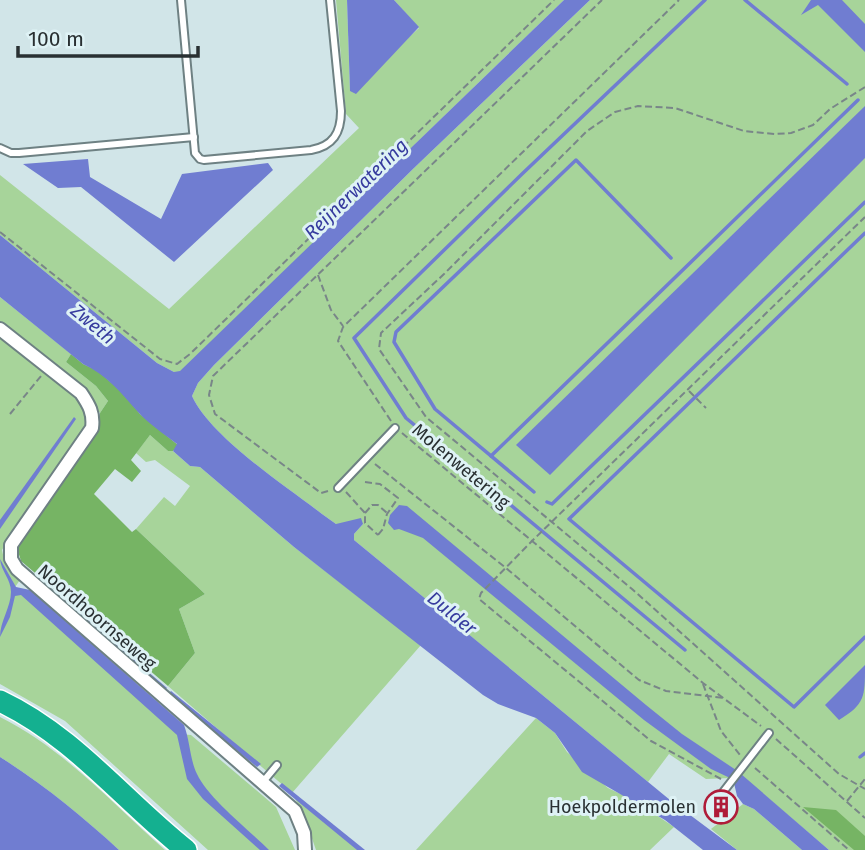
<svg xmlns="http://www.w3.org/2000/svg" width="865" height="850" viewBox="0 0 865 850" font-family="'Fira Sans',sans-serif">
<style>
.green{fill:#a7d49a}
.forest{fill:#76b464}
.water{fill:#707dd1}
.lines{fill:none;stroke-linecap:round;stroke-linejoin:round}
.stream{stroke:#707dd1;stroke-width:3.5}
.lane-casing{stroke:#6e8183;stroke-width:10}
.street-casing{stroke:#6e8183;stroke-width:16}
.highway-casing{stroke:#fff;stroke-width:24}
.path{stroke:#798688;stroke-width:2;stroke-dasharray:7 3.5;stroke-linecap:butt}
.lane{stroke:#fff;stroke-width:6}
.street{stroke:#fff;stroke-width:12}
.highway{stroke:#14b090;stroke-width:21}
.labels{text-anchor:middle;dominant-baseline:central;stroke-width:6;stroke-linejoin:round;paint-order:stroke}
.street-label{font-size:18px;fill:#293032;stroke:#def2f5}
.poi-label{font-size:18px;fill:#293032;stroke:#def2f5;text-anchor:end}
.water-label{font-size:19px;font-style:italic;fill:#363b9e;stroke:#def2f5}
</style>
<rect width="100%" height="100%" fill="#d1e5e8"/>
<g class="green">
<path d="M336 0H347L350 91 419 28 394 0H564L180 372H174L157 363 0 235V175L169 309 359 128 346 114Z"/>
<path d="M590 0H865V850H829L736 771 730 778 706 779 669 754 648 782 354 540V534L363 524H336L322 514C284 485 211 437 192 396L198 383 214 365 414 168Z"/>
<path d="M0 297 71 354 66 362 96 386 108 401 100 413 82 389 0 323Z"/>
<path d="M0 334 79 398C88 413 89 422 80 438L15 528 2 550 5 564 20 580 13 590 22 594 180 734 191 735 276 807 295 850H208L65 721 0 684Z"/>
<path d="M150 435 168 451H173L190 466 200 467 294 547 421 645 292 793 362 850H316L304 815 292 793 168 686 195 653 179 609 205 594 136 529 164 497 175 506 190 486 155 460 146 462 136 453Z"/>
<path d="M0 717C64 749 112 803 165 850H119C82 816 43 784 0 757Z"/>
<path d="M536 718 555 733 567 752 608 788 637 802 674 827 650 850H416Z"/>
<path d="M743 804 754 809 802 850H737L711 829Z"/>
</g>
<g class="forest">
<path d="M71 354 83 364 98 371 123 393 140 414 178 445 173 451H168L150 435 131 460 141 471 132 482 115 469 94 494 132 532 136 529 205 594 179 609 195 653 168 686 21 561 17 548 24 535 97 432 100 413 108 401 96 386 66 362Z"/>
<path d="M803 807 836 810 865 836V850H854Z"/>
</g>
<g class="water">
<path d="M347 0H394L419 27 356 94 350 91Z"/>
<path d="M564 0H590L414 168 214 365 198 383 192 396C211 437 284 485 322 514L336 524 361 518 363 524 354 534V540L670 800 737 850H703L665 820 582 772 555 733 536 718 498 704 483 695 294 547 200 467 190 466 173 451 177 444C164 434 149 424 138 412 121 393 107 375 83 364L0 297V235L157 363 174 372 180 371Z"/>
<path d="M811 0H842L865 24V52L818 5 801 15Z"/>
<path d="M865 106V158L550 475 516 445Z"/>
<path d="M88 159 90 177 161 219 182 174 268 163 273 170 174 262 81 187 58 188 23 164Z"/>
<path d="M74 417 76 419 0 529V520Z"/>
<path d="M399 505 407 506 646 705 682 734 736 770 730 778 711 769 644 720 423 538 399 529 394 530 388 523 390 515Z"/>
<path d="M0 559 16 587 30 590 184 725C190 741 190 760 197 774 208 798 249 830 269 850H260L203 799 187 779 177 735 21 595 15 596 10 617 0 637C0 621 11 607 11 592 11 579 1 571 0 559Z"/>
<path d="M21 563 167 688 164 691 19 567Z"/>
<path d="M865 665C865 697 865 704 839 720L825 705Z"/>
<path d="M171 691 261 764 257 767 168 694Z"/>
<path d="M0 757C43 784 82 816 119 850H0Z"/>
<path d="M741 774 829 850H802L754 809 743 804 737 796 734 783Z"/>
<path d="M282 783 365 850H357L279 786Z"/>
</g>
<g class="lines">
<g class="stream">
<path d="M745 0 847 84"/>
<path d="M865 233 569 519 794 707 865 637"/>
<path d="M491 456 858 100"/>
<path d="M534 492 435 409 394 342 396 332 576 160 671 258"/>
<path d="M547 502 552 504 865 202"/>
<path d="M685 650 406 418 354 338 522 174 705 0"/>
<path d="M860 757 865 753"/>
</g>
<defs>
<g id="lane">
<path d="M181 0 195 153 200 159 204 160 311 150C333 146 341 133 341 111L330 0"/>
<path d="M0 148 11 153H19L194 137"/>
<path d="M338 488 395 428"/>
<path d="M262 783 277 765"/>
<path d="M720 796 769 733"/>
</g>
<path id="street" d="M0 329 81 393C89 405 94 413 92 428L11 545V559L17 569 295 811 304 833 305 850"/>
<path id="highway" d="M0 701C74 736 123 800 186 850"/>
</defs>
<use href="#lane" class="lane-casing"/>
<use href="#street" class="street-casing"/>
<use href="#highway" class="highway-casing"/>
<g class="path">
<path d="M865 87 830 109 813 125 791 133 775 134 744 131 675 108 638 106 615 112 587 131 444 274 381 333 379 349 426 417 632 589 839 774 865 789"/>
<path d="M0 232 160 359 177 364 190 354 554 0"/>
<path d="M318 275 331 310 343 326"/>
<path d="M689 391 706 408"/>
<path d="M10 414 41 376"/>
<path d="M391 421 338 341 343 327 679 0"/>
<path d="M402 433 703 683 761 726"/>
<path d="M375 464 506 568 639 680 666 691 724 698"/>
<path d="M365 482 380 484 398 498 387 514 383 529 377 536"/>
<path d="M328 491 321 493 215 414 209 395 213 376 602 0"/>
<path d="M346 492 365 513V523L378 535"/>
<path d="M365 513 372 505H378L387 513"/>
<path d="M703 684 721 731 740 755"/>
<path d="M776 739 865 818"/>
<path d="M755 768 849 850"/>
<path d="M721 779 651 741 479 599 481 593 532 541 865 217"/>
<path d="M847 801 865 779"/>
</g>
<use href="#lane" class="lane"/>
<use href="#street" class="street"/>
<use href="#highway" class="highway"/>
</g>
<defs>
<symbol id="building-ring" viewBox="-11 -11 22 22"><circle r="9.5" fill="#def2f5" stroke="#af1c39" stroke-width="1.5"/><path d="M-4-6H4V6H1V3H-1V6H-4ZM-2.5-4.3h1.7v1.8h-1.7ZM.8-4.3h1.7v1.8H.8ZM-2.5-1h1.7V.8h-1.7ZM.8-1h1.7V.8H.8Z" fill="#af1c39"/></symbol>
</defs>
<g fill-rule="evenodd">
<use href="#building-ring" x="702" y="788" width="38" height="38"/>
</g>
<g class="labels">
<g class="street-label">
<text transform="translate(461 466) rotate(40)">Molenwetering</text>
<text transform="translate(97 617) rotate(41)">Noordhoornseweg</text>
</g>
<g class="poi-label">
<text x="696" y="807">Hoekpoldermolen</text>
</g>
<g class="water-label">
<text transform="translate(356 189) rotate(-44)">Reijnerwatering</text>
<text transform="translate(93 324) rotate(40)">Zweth</text>
<text transform="translate(452 613) rotate(39)">Dulder</text>
</g>
</g>
<path d="M18 46v10h180v-10" fill="none" stroke="#293032" stroke-width="3.5"/>
<text x="28" y="46" font-size="21" fill="#293032" stroke="#def2f5" stroke-width="5" paint-order="stroke">100 m</text>
</svg>
